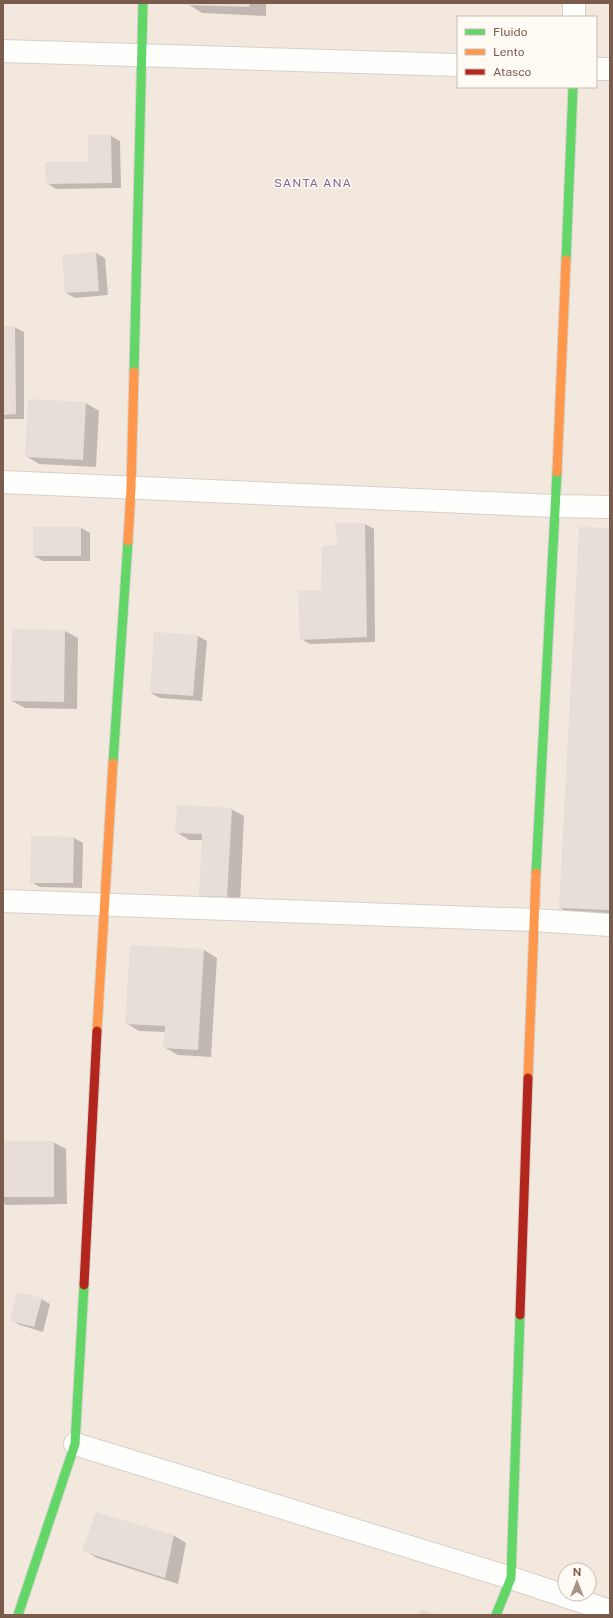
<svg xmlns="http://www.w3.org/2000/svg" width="613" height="1618" viewBox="0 0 613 1618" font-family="'Public Sans',sans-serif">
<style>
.residential{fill:#f2e8de;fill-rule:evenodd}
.shadow{fill:#0003}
.building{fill:#e6ded7}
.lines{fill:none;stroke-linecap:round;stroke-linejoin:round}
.street-casing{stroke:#d7d1cb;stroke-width:24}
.fast-casing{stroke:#d9d2cb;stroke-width:11}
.slow-casing{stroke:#d9d2cb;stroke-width:11}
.jam-casing{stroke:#d9d2cb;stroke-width:11}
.street{stroke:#fefefd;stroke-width:22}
.fast{stroke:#63d668;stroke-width:9}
.slow{stroke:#ff974d;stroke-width:9}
.jam{stroke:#b3261e;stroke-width:9}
.labels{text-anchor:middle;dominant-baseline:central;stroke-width:3;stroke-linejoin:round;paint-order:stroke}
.quarter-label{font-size:12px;letter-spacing:1px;fill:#846695;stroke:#fffaf3}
</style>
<rect width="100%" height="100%" fill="#f9f5f0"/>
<path class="residential" d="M3 3H610V1615H3ZM458 17H596V87H458ZM565 1570H589V1594H565Z"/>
<g class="shadow">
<path d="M186 3H266V16L202 13Z"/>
<path d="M89 136H111L120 141 121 188 56 189 47 183 89 163Z"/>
<path d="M96 253 105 258 108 295 75 298 66 293Z"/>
<path d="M3 327H14L24 332V419H3Z"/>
<path d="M29 400 86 403 99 411 96 467 39 464 26 456Z"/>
<path d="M365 524 374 529 375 642 310 644 301 639 322 591 338 546Z"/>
<path d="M81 528 90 533V561H43L34 556Z"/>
<path d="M610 529V917L574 915 560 908Z"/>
<path d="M65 631 78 638 77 709 25 708 12 701Z"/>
<path d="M198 636 207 641 202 701 160 698 151 693Z"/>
<path d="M231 809 244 816 240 904 213 903 200 896 203 840H189L176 832Z"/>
<path d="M74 838 83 843 82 888 40 887 31 882Z"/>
<path d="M131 946 204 950 217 958 211 1057 178 1055 164 1047 165 1032 139 1031 126 1023Z"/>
<path d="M3 1142H53L66 1149 67 1204 6 1205 3 1203Z"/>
<path d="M41 1299 50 1304 43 1332 20 1325 11 1320Z"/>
<path d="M173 1535 186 1543 178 1584 97 1558 84 1550Z"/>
</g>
<g class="building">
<path d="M185 3H250L249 7 185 5Z"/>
<path d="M88 135H111L112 183 46 184 45 162H88Z"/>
<path d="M96 252 99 291 65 293 62 255Z"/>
<path d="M3 326H15L16 414 3 415Z"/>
<path d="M28 399 86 402 83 460 25 457Z"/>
<path d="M335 523H365L367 637 300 640 298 591 321 590 322 546 337 545Z"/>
<rect x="33" y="527" width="48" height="29"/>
<path d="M579 527 610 528V910L559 908Z"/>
<path d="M12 629 65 630 64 702 11 701Z"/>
<path d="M154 632 198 635 193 696 150 693Z"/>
<path d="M177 805 232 808 227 897 199 896 202 834 175 833Z"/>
<path d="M31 836 74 837 73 883H30Z"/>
<path d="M130 945 204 949 198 1050 163 1048 165 1026 125 1024Z"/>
<rect x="3" y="1141" width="51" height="56"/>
<path d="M17 1292 42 1298 34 1327 10 1321Z"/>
<path d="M96 1512 174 1535 165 1578 82 1551Z"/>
<path d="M421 1609 439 1615H418Z"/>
</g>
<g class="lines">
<defs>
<g id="street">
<path d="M574 17V3"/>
<path d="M3 51 458 65"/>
<path d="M596 69H610"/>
<path d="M3 482 556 506 610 507"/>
<path d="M3 901 533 920 610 925"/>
<path d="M75 1444 511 1578 610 1611"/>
</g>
<g id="fast">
<path d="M566 260 573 87"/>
<path d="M134 372 143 3"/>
<path d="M113 763 128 541"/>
<path d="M536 873 557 472"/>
<path d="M18 1615 75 1444 84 1285"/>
<path d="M496 1615 511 1578 520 1315"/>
</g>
<g id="slow">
<path d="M557 472 566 260"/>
<path d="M128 541 131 488 134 372"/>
<path d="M97 1031 113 763"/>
<path d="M528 1078 536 873"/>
</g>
<g id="jam">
<path d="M84 1285 97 1031"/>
<path d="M520 1315 528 1078"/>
</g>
</defs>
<use href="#street" class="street-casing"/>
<use href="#fast" class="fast-casing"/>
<use href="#slow" class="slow-casing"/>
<use href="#jam" class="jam-casing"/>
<use href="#street" class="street"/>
<use href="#fast" class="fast"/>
<use href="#slow" class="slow"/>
<use href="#jam" class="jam"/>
</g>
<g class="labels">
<g class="quarter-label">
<text x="313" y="183">SANTA ANA</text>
</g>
</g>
<rect width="613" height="1618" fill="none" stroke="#7a5c4d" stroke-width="8"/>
<rect x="457" y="16" width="140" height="72" fill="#fffaf3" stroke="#cabbb1"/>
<rect x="465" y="29" width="20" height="6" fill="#63d668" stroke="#cabbb1"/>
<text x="493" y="36" font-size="12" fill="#7a5c4d">Fluido</text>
<rect x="465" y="49" width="20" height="6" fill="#ff974d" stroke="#cabbb1"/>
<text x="493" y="56" font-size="12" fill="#7a5c4d">Lento</text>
<rect x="465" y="69" width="20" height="6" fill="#b3261e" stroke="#cabbb1"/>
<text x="493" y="76" font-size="12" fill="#7a5c4d">Atasco</text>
<g transform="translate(577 1582)"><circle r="19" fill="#fffaf3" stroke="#cabbb1"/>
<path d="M0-3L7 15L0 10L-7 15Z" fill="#a69286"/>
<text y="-6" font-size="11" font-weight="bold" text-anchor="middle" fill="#7a5c4d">N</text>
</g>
</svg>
